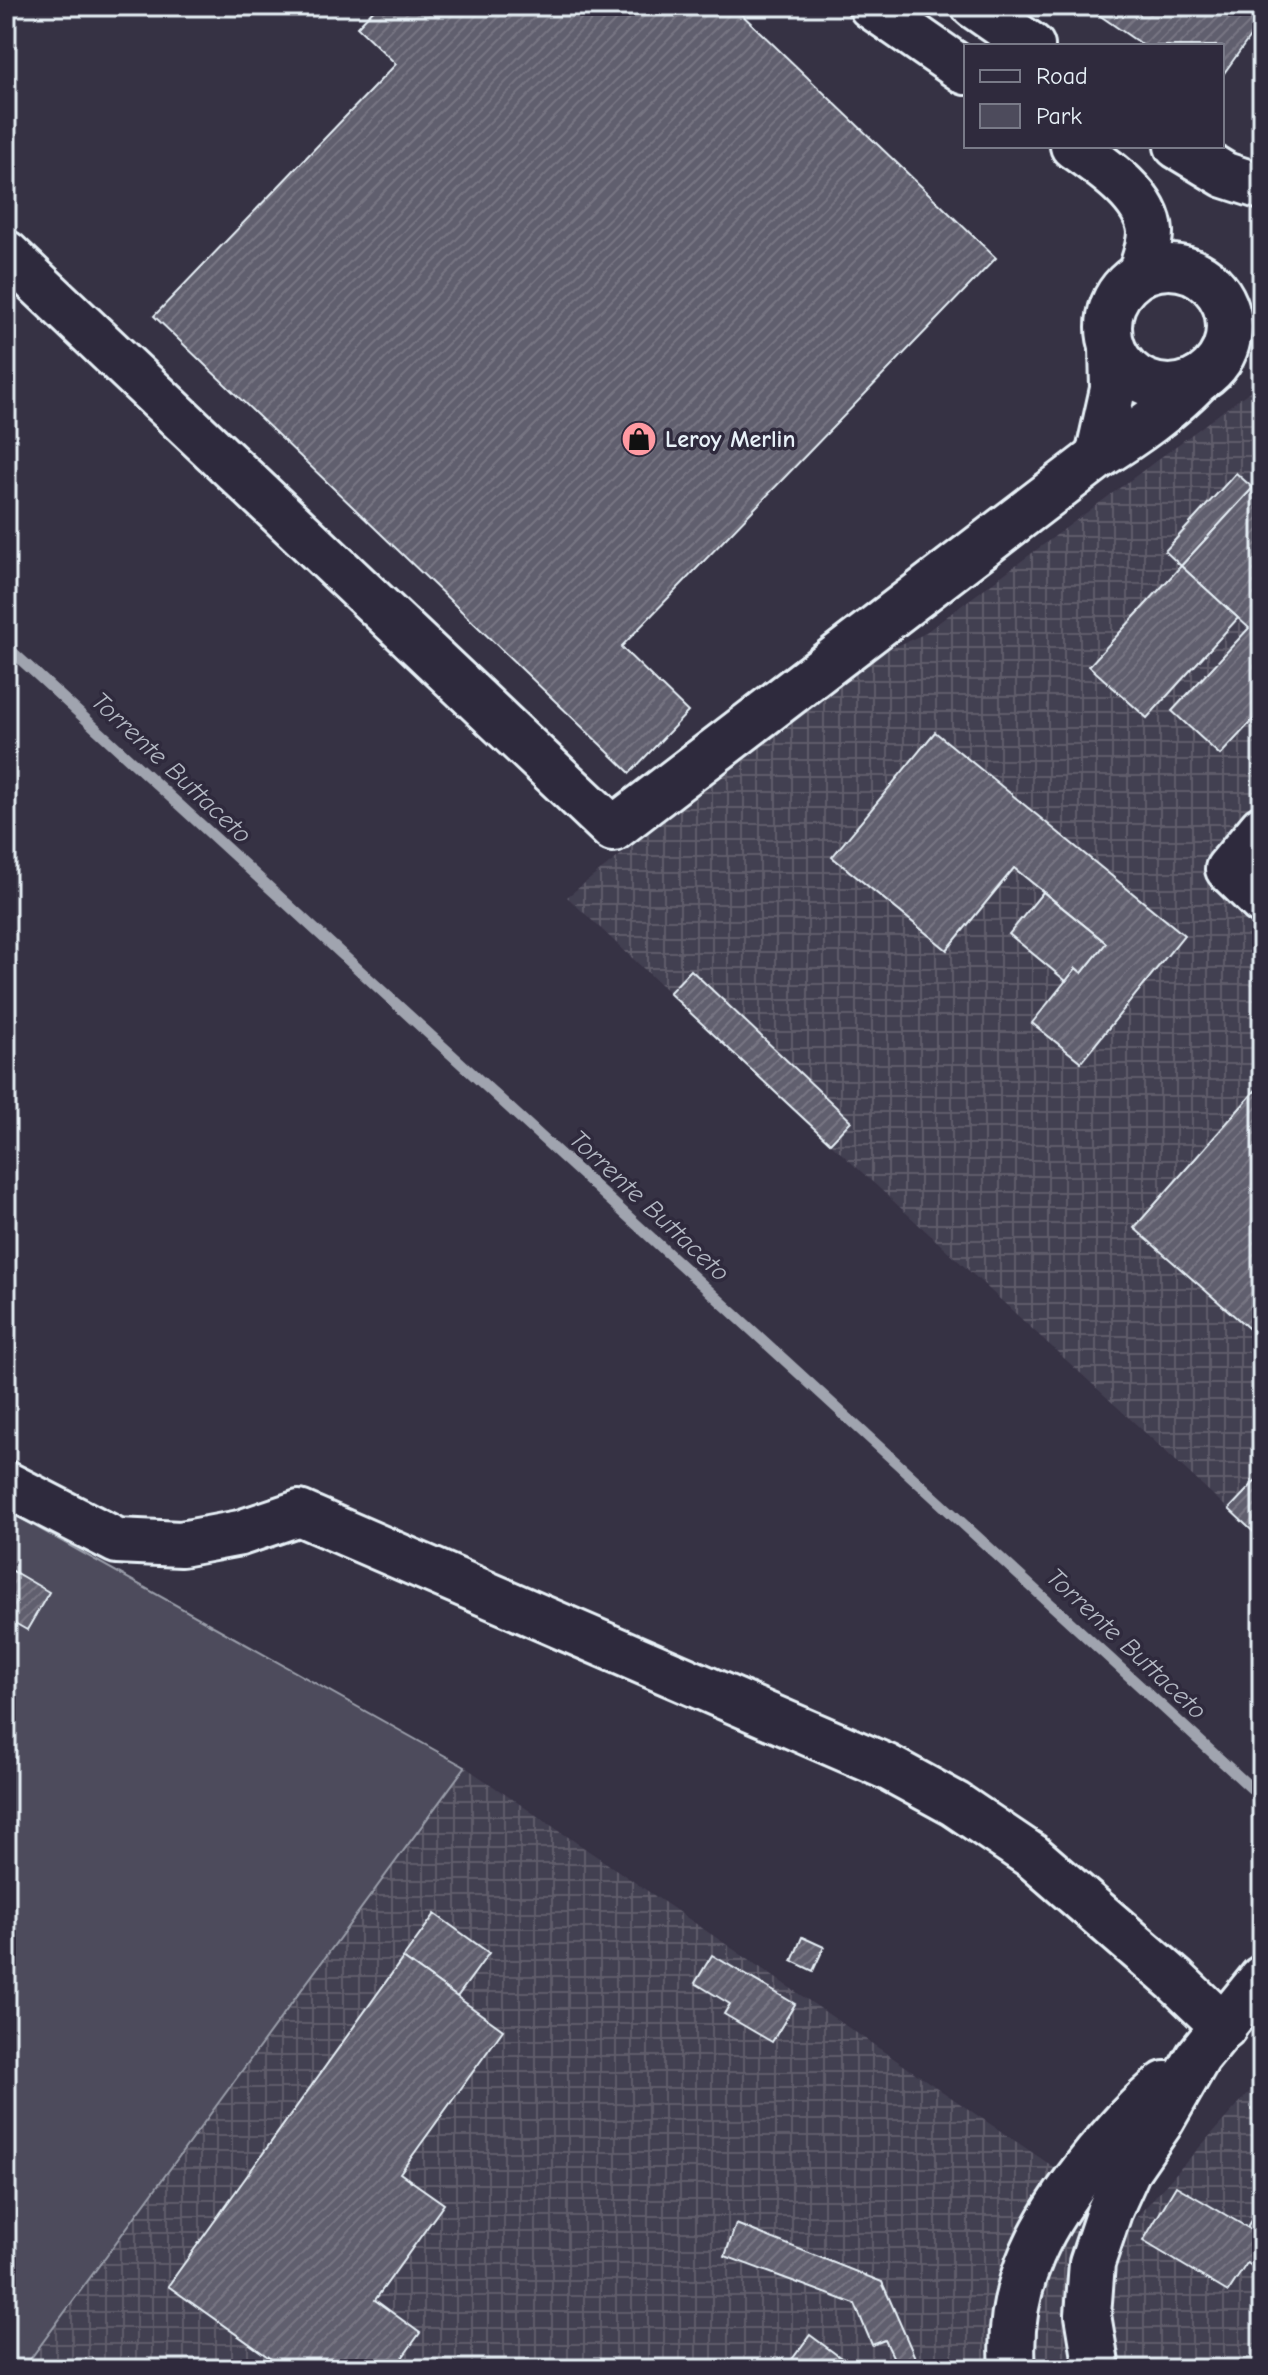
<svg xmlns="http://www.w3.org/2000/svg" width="1268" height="2375" viewBox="0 0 1268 2375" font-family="'Comic Neue',sans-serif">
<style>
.industrial{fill:url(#industrial-grid)}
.green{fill:#4d4b5c;stroke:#9a9eaa;stroke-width:2}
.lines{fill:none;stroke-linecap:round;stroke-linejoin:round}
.stream{stroke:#a0a4af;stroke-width:11}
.building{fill:url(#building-hatch);stroke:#e8f1f8;stroke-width:2}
.minor-casing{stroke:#e8f1f8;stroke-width:50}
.minor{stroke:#2f2a3d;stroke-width:44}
.labels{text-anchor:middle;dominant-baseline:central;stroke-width:7;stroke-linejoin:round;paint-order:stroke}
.poi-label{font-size:24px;font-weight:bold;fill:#e8f1f8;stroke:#2f2a3d;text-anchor:start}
.water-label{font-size:26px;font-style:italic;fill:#b2b7c2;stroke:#2f2a3d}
</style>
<defs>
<pattern id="industrial-grid" width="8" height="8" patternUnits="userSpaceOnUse" patternTransform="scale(2)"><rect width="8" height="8" fill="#433f51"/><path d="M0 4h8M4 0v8" fill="none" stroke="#5e5b6b"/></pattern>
<pattern id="building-hatch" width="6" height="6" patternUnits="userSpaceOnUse" patternTransform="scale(2)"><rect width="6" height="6" fill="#605e6e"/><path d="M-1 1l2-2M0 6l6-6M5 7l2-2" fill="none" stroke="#777683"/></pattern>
</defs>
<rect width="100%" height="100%" fill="#363244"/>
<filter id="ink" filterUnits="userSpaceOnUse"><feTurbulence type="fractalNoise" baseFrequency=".0125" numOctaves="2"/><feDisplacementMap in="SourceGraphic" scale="16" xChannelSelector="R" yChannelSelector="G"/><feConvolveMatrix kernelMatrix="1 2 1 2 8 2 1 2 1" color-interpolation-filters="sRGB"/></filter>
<g filter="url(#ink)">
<g class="industrial">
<path d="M1262 382V1540L830 1143 567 897 876 655 922 635Z"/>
<path d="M465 1767 1133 2221 1262 2078V2369H23Z"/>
</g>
<path class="green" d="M6 1510 465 1767 23 2369H6Z"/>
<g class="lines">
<path class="stream" d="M6 646 1262 1798"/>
</g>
<g class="building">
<path d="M377 6H733L996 258 621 647 688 712 630 773 154 316 396 64 357 27Z"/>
<path d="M1086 6H1262V20L1222 76V46H1144Z"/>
<path d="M1236 473 1253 488 1181 566 1165 551Z"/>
<path d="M1262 478V710L1220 755 1172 711 1249 628 1181 566Z"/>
<path d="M1181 566 1238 618 1147 718 1089 666Z"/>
<path d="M935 732 1184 935 1081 1062 1032 1023 1076 968 1082 973 1106 943 1014 868 947 950 832 857Z"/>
<path d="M1043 892 1106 943 1082 973 1076 968 1066 981 1009 934Z"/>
<path d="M691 970 851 1121 830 1143 669 993Z"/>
<path d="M1262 1083V1340L1134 1228Z"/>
<path d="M1262 1474V1540L1229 1509Z"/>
<path d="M6 1567 49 1592 27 1630 6 1618Z"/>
<path d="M435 1914 489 1953 457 1997 403 1958Z"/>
<path d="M802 1937 824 1947 813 1971 792 1961Z"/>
<path d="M712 1955 795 2004 772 2042 724 2014 730 2004 695 1983Z"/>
<path d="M403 1958 503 2030 400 2173 444 2204 375 2300 420 2333 394 2369H285L168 2286Z"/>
<path d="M1176 2186 1262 2236V2272L1247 2263 1228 2292 1143 2241Z"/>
<path d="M1262 2202V2236L1247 2227Z"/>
<path d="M736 2224 882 2282 920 2369H899L885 2340 872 2345 855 2304 725 2256Z"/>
<path d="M810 2335 856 2369H785Z"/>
</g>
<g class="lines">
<defs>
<g id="minor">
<path d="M871 6 966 72"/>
<path d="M974 6 1032 46"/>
<path d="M1073 146C1100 165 1148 196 1150 232 1150 246 1144 261 1140 274"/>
<path d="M1177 146 1225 175 1262 187"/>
<path d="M6 253 613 829 1098 457C1135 434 1168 411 1199 379"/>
<circle cx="1169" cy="327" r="60"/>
<path d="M1098 457 1113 389 1112 347"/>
<path d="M1262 828 1228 869 1262 902"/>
<path d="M6 1484 117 1541 181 1544 240 1533 299 1513 887 1767 955 1804 1032 1856 1176 1981 1224 2027"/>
<path d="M1013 2369C1006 2283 1044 2219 1096 2155 1119 2128 1137 2107 1165 2084"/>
<path d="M1097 2369 1088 2315 1092 2263 1109 2212 1129 2168 1160 2123 1198 2057 1262 1978"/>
</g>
</defs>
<use href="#minor" class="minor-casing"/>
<use href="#minor" class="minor"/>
</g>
</g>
<defs>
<symbol id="shop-disc" viewBox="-11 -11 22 22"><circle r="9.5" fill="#ff9aa2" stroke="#2f2a3d"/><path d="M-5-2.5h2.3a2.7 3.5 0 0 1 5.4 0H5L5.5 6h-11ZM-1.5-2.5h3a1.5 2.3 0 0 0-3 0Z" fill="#111"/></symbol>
</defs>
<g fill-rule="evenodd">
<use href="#shop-disc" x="619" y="419" width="40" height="40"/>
</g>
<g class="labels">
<g class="poi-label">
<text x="665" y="439">Leroy Merlin</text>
</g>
<g class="water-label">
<text transform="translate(171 768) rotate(43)">Torrente Buttaceto</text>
<text transform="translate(649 1206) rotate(43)">Torrente Buttaceto</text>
<text transform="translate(1126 1644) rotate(43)">Torrente Buttaceto</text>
</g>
</g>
<rect width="1268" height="2375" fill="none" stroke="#2f2a3d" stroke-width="32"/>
<rect x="16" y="16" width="1236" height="2343" fill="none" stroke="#e8f1f8" stroke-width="3" filter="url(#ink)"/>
<rect x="964" y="44" width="260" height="104" fill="#2f2a3d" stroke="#797a88" stroke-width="2"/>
<rect x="980" y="70" width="40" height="12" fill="#2f2a3d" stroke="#797a88" stroke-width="2"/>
<text x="1036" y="84" font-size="24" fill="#e8f1f8">Road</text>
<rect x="980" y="104" width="40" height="24" fill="#4d4b5c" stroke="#797a88" stroke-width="2"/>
<text x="1036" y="124" font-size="24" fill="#e8f1f8">Park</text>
</svg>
